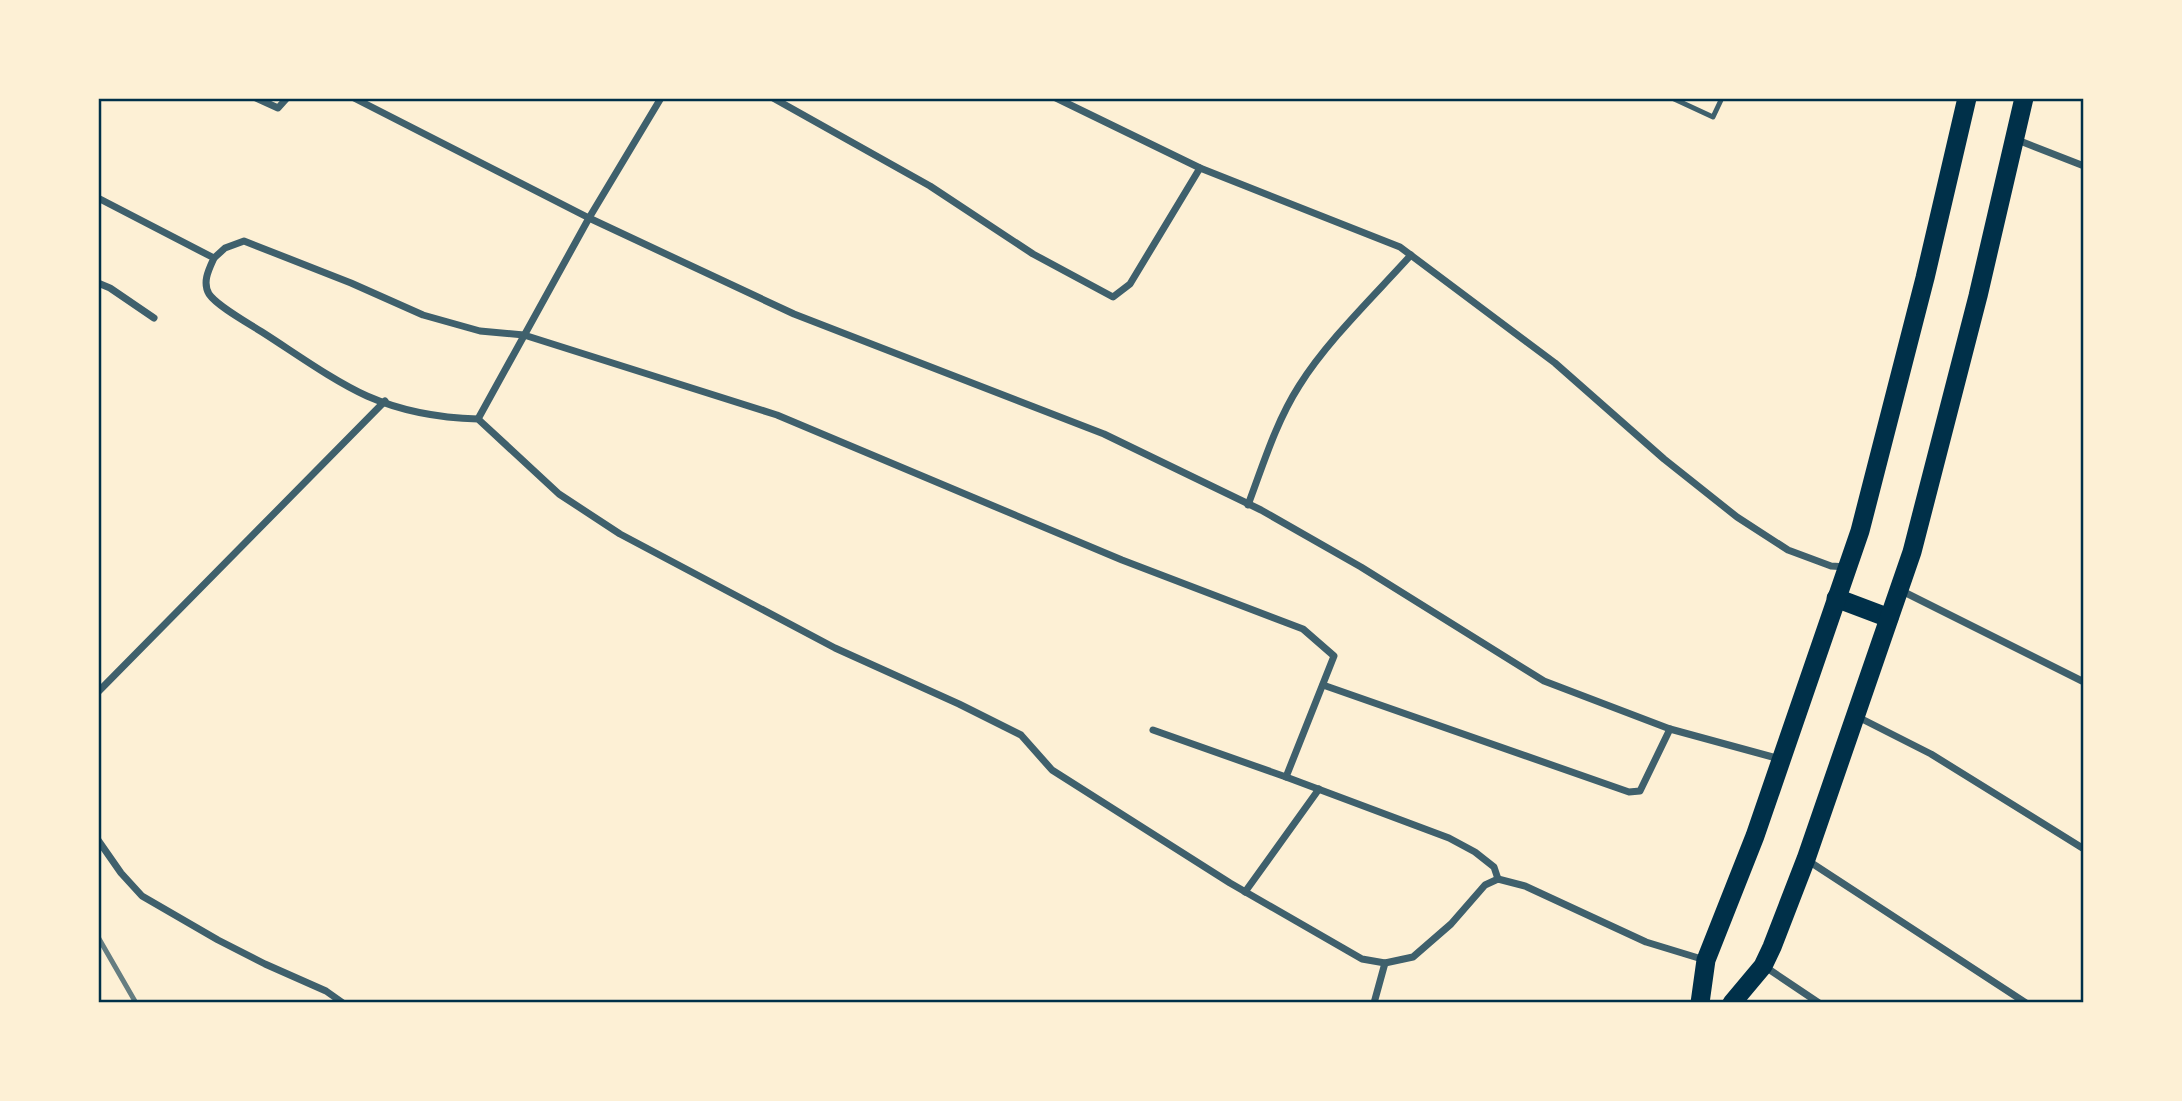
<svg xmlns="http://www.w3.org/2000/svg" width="2182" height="1101" viewBox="0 0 2182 1101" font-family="Raleway,sans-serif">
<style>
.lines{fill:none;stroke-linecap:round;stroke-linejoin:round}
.service{stroke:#3f606c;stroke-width:5}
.minor{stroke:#3f606c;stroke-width:7}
.trunk{stroke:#003049;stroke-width:19}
.rail{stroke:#657d81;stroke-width:5}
.neatline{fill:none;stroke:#003049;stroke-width:2.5}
</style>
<rect width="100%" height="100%" fill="#fdf0d5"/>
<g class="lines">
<path class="service" d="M1672 98 1713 117 1722 98"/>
<g class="minor">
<path d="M256 98 278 108 287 98"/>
<path d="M354 98 589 218 794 314 1104 434 1261 510 1361 567 1544 681 1670 729 1780 759"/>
<path d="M773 98 930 186 1033 254 1113 297 1130 284 1200 168"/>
<path d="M1056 98 1200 168 1400 247 1555 363 1664 459 1737 517 1788 550 1831 566 1847 567"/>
<path d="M2015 139 2084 166"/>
<path d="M98 198 214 258C209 269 202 282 209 294 217 306 248 323 262 332 295 353 332 380 367 396 401 411 441 418 478 419L559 494 620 534 835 648 959 704 1021 735 1052 770 1230 883 1362 959 1385 963 1413 957 1451 924 1485 885 1498 879 1525 886 1646 942 1705 960"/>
<path d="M214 258 225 248 244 241 351 283 423 315 480 331 524 335 777 415 1122 560 1303 629 1334 656 1286 777 1449 838 1475 852 1494 867 1498 879"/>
<path d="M98 283 110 288 154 318"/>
<path d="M478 419 589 218 661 98"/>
<path d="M1248 505C1263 465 1276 422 1299 386 1327 341 1375 295 1411 255"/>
<path d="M1900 590 2084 682"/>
<path d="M1323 685 1629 792 1640 791 1670 729"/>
<path d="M98 692 385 401"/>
<path d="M1856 716 1931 754 2084 849"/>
<path d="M1153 730 1286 777"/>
<path d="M98 840 121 873 142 896 218 940 265 964 326 991 343 1003"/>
<path d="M1807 860 2026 1003"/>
<path d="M1245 892 1319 789"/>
<path d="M1764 966 1819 1003"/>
<path d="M1374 1003 1385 963"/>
</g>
<g class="trunk">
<path d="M1836 598 1889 618"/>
<path d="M1700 1003 1706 960 1755 836 1860 531 1925 278 1967 98"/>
<path d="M1732 1003 1763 966 1772 947 1806 859 1912 552 1978 296 2024 98"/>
</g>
<path class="rail" d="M98 937 136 1003"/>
</g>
<rect width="2182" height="1101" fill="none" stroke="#fdf0d5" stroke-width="200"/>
<rect x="100" y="100" width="1982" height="901" class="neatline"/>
</svg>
